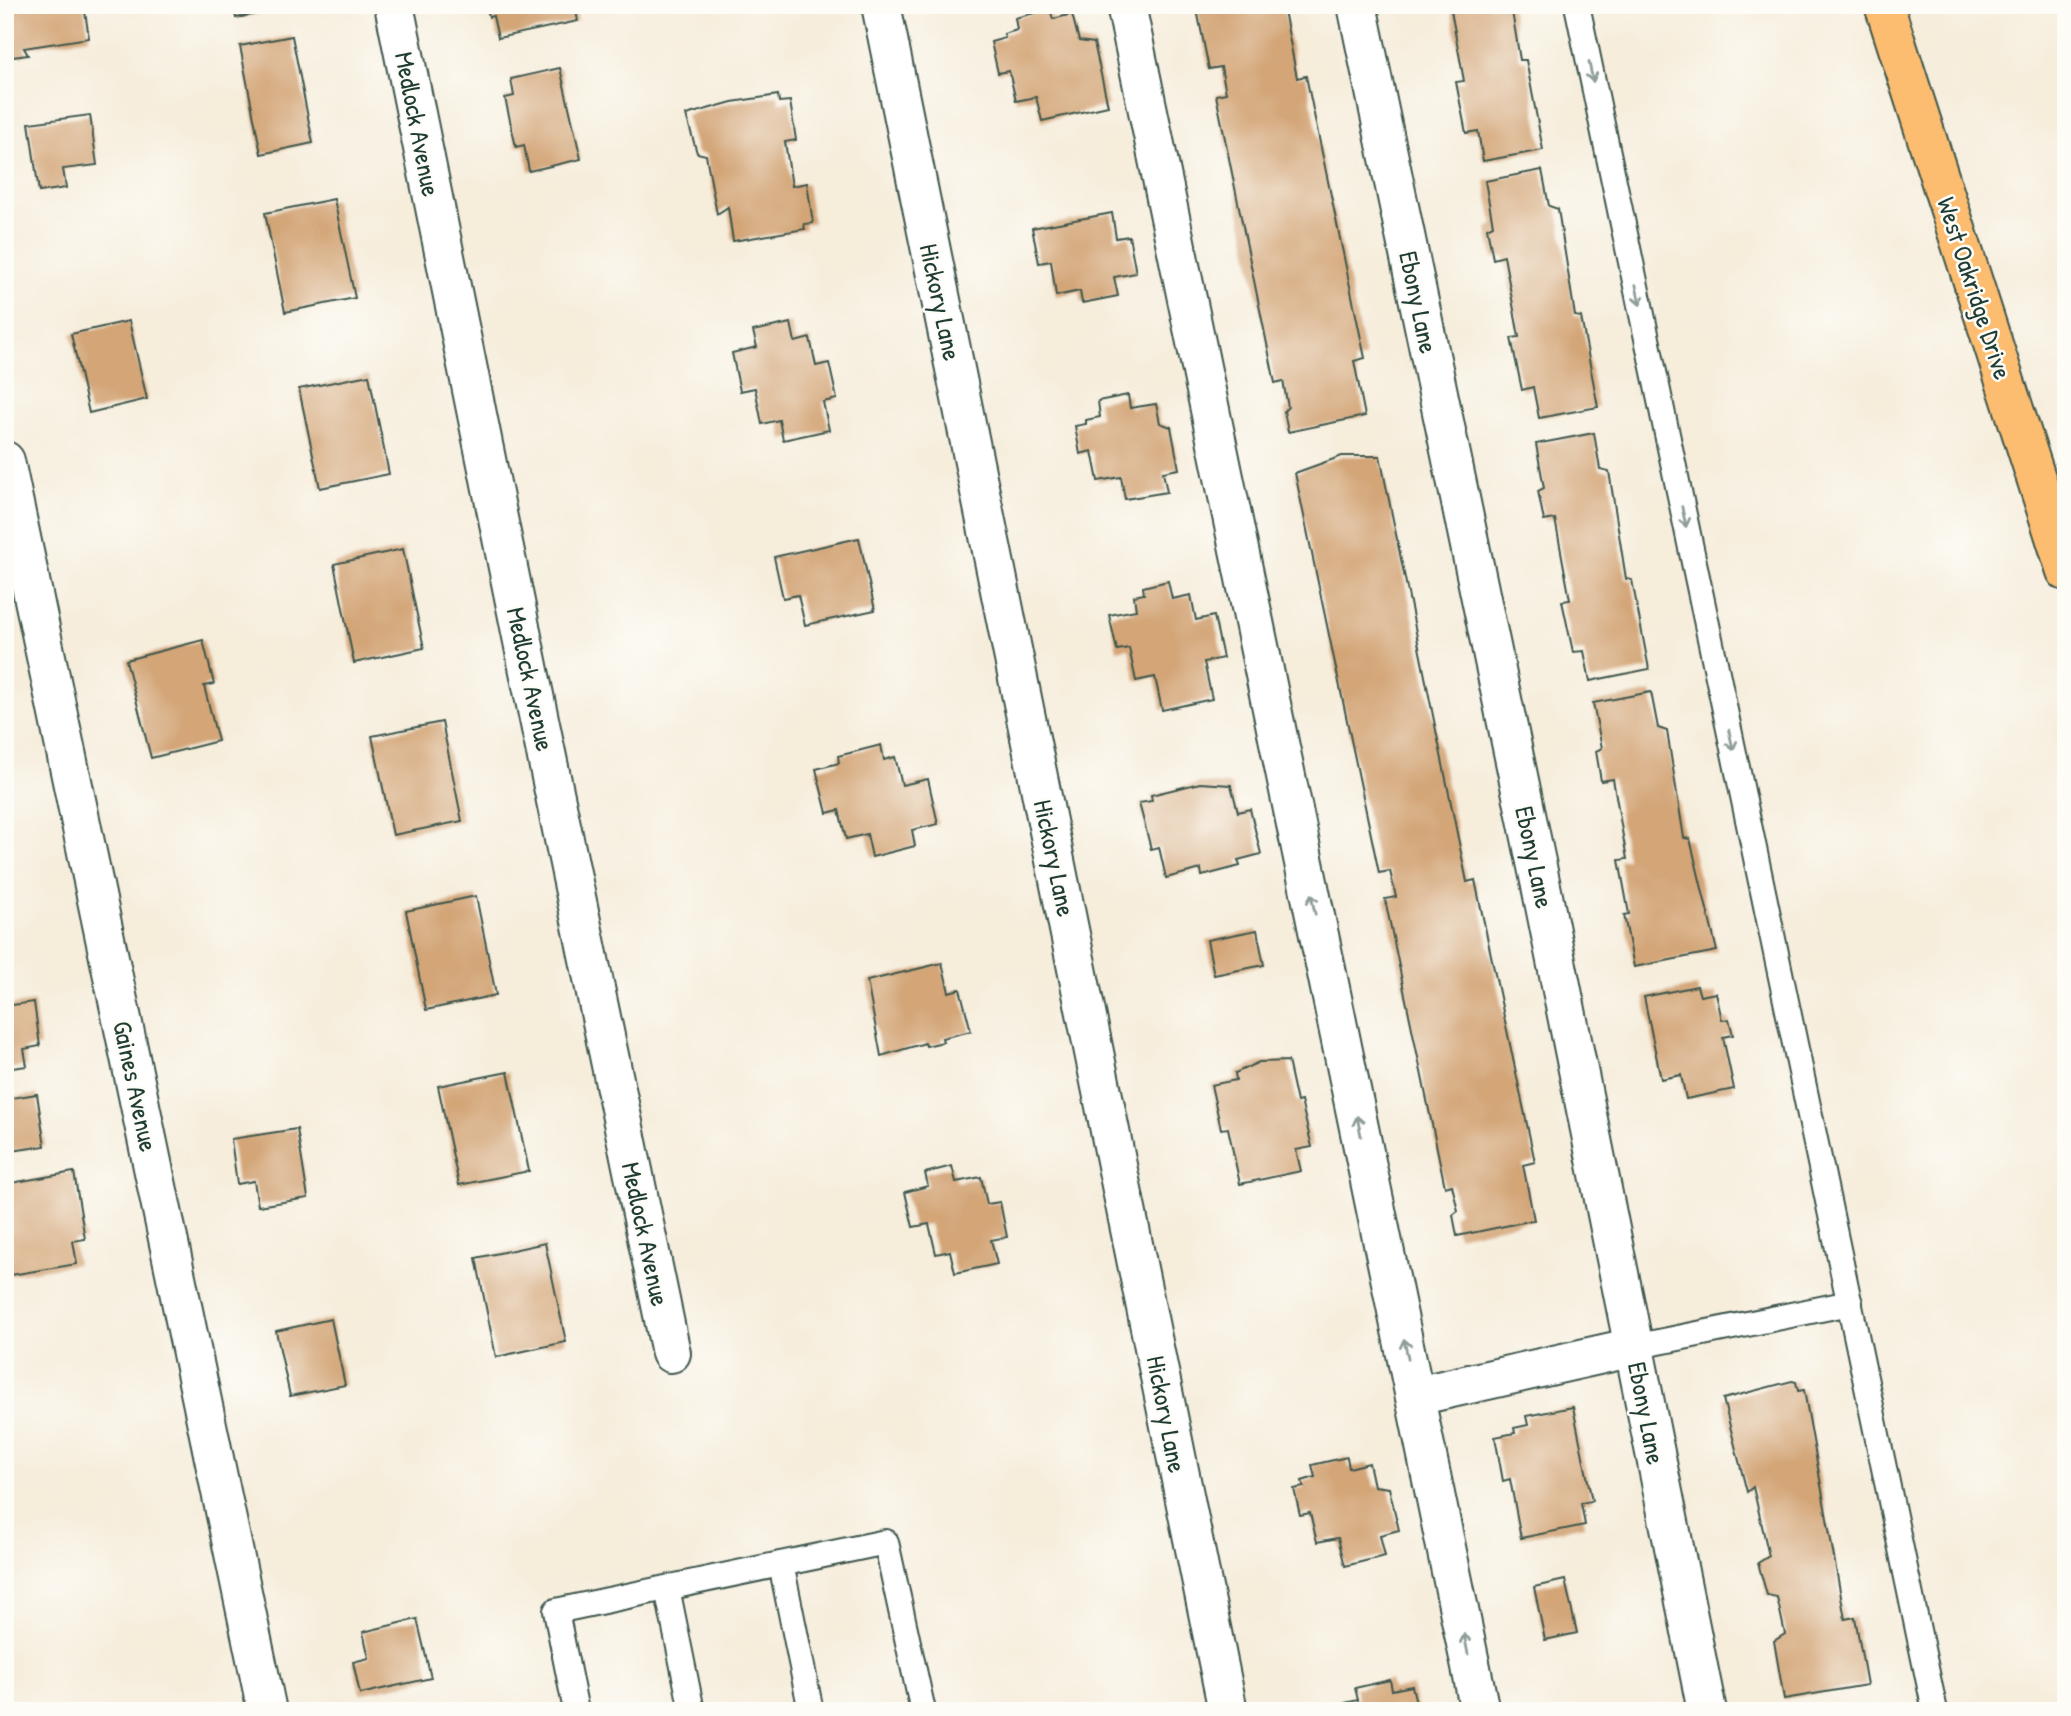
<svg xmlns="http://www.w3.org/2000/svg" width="2071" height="1716" viewBox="0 0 2071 1716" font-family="'Patrick Hand',sans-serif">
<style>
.building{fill:#d3a577}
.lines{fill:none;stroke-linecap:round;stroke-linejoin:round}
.service-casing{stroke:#3f574d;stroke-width:28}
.minor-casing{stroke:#3f574d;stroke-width:42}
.tertiary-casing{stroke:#3f574d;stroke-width:42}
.primary-casing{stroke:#3f574d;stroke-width:42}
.service{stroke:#fff;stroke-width:24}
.minor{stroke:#fff;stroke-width:38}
.tertiary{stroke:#fff;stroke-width:38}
.primary{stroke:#fcbd6f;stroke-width:38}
.oneway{stroke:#8f9e9a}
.labels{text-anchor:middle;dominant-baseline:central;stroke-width:5;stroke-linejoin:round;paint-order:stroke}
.street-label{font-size:26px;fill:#1f3d34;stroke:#fdfcf7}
</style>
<rect width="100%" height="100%" fill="#fdfcf7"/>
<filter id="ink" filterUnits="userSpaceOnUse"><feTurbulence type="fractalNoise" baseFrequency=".0143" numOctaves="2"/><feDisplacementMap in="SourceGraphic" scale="14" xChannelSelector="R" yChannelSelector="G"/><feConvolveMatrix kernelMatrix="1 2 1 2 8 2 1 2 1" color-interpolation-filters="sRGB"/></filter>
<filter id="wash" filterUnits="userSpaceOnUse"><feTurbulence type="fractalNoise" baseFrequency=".00686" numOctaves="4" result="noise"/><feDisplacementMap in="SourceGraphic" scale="28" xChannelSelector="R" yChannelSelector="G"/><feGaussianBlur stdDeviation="1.57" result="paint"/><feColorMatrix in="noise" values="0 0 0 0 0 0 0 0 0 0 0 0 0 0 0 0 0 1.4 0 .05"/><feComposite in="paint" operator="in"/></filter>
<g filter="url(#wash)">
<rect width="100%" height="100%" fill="#f6eddb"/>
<g id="blocks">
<g class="building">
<path d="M5 5H84L89 38 24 48 28 55 5 58Z"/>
<path d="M233 5H288V8L236 18Z"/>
<path d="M486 5H575L578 21 498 38 493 16 489 17Z"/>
<path d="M1196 5H1283L1297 78 1306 76 1365 358 1354 361 1365 416 1288 432 1284 411 1288 407 1283 381 1275 383 1216 95 1226 93 1221 67 1209 69Z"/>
<path d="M1450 5H1511L1520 60H1526L1543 150 1483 161 1478 131 1466 133 1456 82 1464 81Z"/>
<path d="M1050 9 1053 19 1072 14 1079 41 1094 43 1108 106 1042 121 1036 97 1016 101 1009 71 998 73 991 42 1005 38 1004 34 1017 30 1015 18Z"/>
<path d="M292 36 313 143 261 154 240 46Z"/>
<path d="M560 68 581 159 529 171 524 145 516 147 505 98 514 96 511 79Z"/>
<path d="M778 95 779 102 790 101 796 140 785 142 792 186 807 183 813 223 804 224 805 229 733 241 728 207 717 214 706 155 697 153 686 115 732 102Z"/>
<path d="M90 115 97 165 63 169 66 188 39 192 29 123Z"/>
<path d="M1542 170 1549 206 1558 209 1575 316 1581 317 1598 407 1539 418 1533 387 1522 390 1511 338 1519 337 1504 256 1493 259 1487 228 1493 225 1485 181Z"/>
<path d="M334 199 355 298 285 312 265 213Z"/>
<path d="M1112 213 1116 238 1129 236 1136 273 1114 277 1118 296 1082 303 1080 291 1056 296 1051 261 1039 263 1032 228Z"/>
<path d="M129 321 147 399 89 413 71 334Z"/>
<path d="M791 323 795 342 810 338 816 366 829 363 837 399 823 402 829 430 783 440 779 420 762 424 755 388 740 391 732 353 757 347 753 331Z"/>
<path d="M369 375 389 474 320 488 299 389Z"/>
<path d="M1128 395 1130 408 1156 404 1160 423 1171 427 1179 469 1163 472 1167 492 1125 499 1121 477 1098 481 1092 451 1080 454 1075 426 1086 424V420L1100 417 1098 401Z"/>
<path d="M1594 433 1600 469 1609 471 1626 579 1632 580 1649 669 1590 681 1584 651 1573 652 1562 601 1570 600 1555 519 1544 521 1538 491 1544 488 1536 444Z"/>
<path d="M1342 456H1380L1467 882 1475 880 1535 1162 1523 1165 1534 1220 1457 1236 1453 1215 1458 1211 1452 1185 1445 1187 1385 899 1396 897 1390 871 1379 873 1295 473Z"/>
<path d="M859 538 875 610 805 625 798 595 783 598 774 557Z"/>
<path d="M403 549 424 648 354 663 334 564Z"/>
<path d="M1168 581 1172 599 1191 595 1196 620 1214 616 1223 658 1204 662 1212 699 1162 710 1155 677 1136 681 1129 648 1117 650 1109 615 1136 610 1134 596 1144 594 1143 587Z"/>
<path d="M203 640 214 684 204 686 218 741 151 758 126 660Z"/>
<path d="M1651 692 1658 728 1667 731 1684 838 1690 839 1717 951 1634 967 1624 915 1629 914 1619 860 1627 859 1613 779 1601 781 1596 751 1602 748 1593 703Z"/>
<path d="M442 722 462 821 393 835 372 736Z"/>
<path d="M881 745 884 760 895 757 902 785 928 779 938 824 912 830 915 846 872 857 867 834 846 839 839 810 827 813 816 769 839 763 838 756Z"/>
<path d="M1200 783 1231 785 1238 812 1250 809 1261 854 1238 860 1240 866 1202 876 1201 869 1166 878 1159 847 1151 849 1139 803 1152 801 1151 795Z"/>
<path d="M476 896 496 995 426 1010 406 911Z"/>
<path d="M1257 930 1264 965 1214 975 1207 940Z"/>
<path d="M942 963 949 992 960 989 971 1031 942 1038 943 1042 926 1046 925 1043 881 1056 867 981Z"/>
<path d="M1697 986 1700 996 1716 993 1722 1020 1729 1019 1733 1035 1723 1037 1734 1089 1686 1099 1681 1075 1661 1079 1644 997Z"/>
<path d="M34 1002 40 1046 24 1049 27 1066 5 1069V1006Z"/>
<path d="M1288 1061 1297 1102 1301 1101 1312 1147 1296 1150 1301 1171 1240 1184 1228 1128 1221 1129 1211 1085 1236 1080 1235 1073 1259 1062Z"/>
<path d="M508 1072 529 1171 459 1185 438 1086Z"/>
<path d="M37 1094 45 1146 5 1152V1099Z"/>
<path d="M297 1129 308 1198 258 1206 254 1181 237 1184 231 1139Z"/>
<path d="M952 1166 956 1182 981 1177 987 1204 1000 1202 1007 1237 991 1240 997 1264 955 1273 950 1251 936 1254 929 1224 913 1227 905 1192 928 1186 925 1173Z"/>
<path d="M74 1172 85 1239 73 1241 77 1264 5 1276V1184Z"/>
<path d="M545 1243 566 1342 496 1357 476 1258Z"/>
<path d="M331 1319 345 1385 290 1396 276 1331Z"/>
<path d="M1792 1381 1796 1382 1798 1391 1804 1390 1845 1619 1855 1617 1867 1685 1784 1699 1774 1641 1785 1634 1777 1597 1767 1595 1758 1563 1769 1556 1753 1487 1747 1492 1723 1399Z"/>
<path d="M1573 1407 1592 1501 1581 1503 1585 1525 1521 1538 1510 1479 1503 1481 1495 1437 1515 1433 1514 1428 1528 1425 1526 1416Z"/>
<path d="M1347 1457 1349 1468 1369 1463 1374 1486 1389 1488 1399 1530 1380 1535 1385 1556 1345 1566 1338 1538 1317 1542 1310 1513 1300 1515 1294 1489 1304 1487 1302 1481 1315 1477 1312 1465Z"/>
<path d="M1565 1580 1577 1633 1545 1640 1534 1587Z"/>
<path d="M417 1619 431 1678 360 1694 353 1662 369 1658 363 1632Z"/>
<path d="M1390 1680 1392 1690 1412 1686 1418 1711H1347L1345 1703 1358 1700 1355 1688Z"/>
</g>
</g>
</g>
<g filter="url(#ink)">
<use href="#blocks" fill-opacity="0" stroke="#3f574d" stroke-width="2"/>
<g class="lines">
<defs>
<g id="service">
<path d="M1577 5 1935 1711"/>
<path d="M1634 1347 1850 1303"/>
<path d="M781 1564 811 1711"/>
<path d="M667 1588 692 1711"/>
<path d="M576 1711 556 1611 886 1542 923 1711"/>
</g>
<g id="minor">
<path d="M394 5 530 676 671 1353"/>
<path d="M881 5 1228 1711"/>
<path d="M1126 5 1480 1711"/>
<path d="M1357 5 1540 881 1707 1711"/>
<path d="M1416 1396 1634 1347"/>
</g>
<path id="tertiary" d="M5 461 267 1711"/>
<path id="primary" d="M1884 5 2066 571"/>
</defs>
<use href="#service" class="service-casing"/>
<use href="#minor" class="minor-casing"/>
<use href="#tertiary" class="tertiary-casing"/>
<use href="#primary" class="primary-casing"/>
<use href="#service" class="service"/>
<use href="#minor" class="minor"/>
<use href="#tertiary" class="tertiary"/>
<use href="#primary" class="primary"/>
</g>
<defs><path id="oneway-shaft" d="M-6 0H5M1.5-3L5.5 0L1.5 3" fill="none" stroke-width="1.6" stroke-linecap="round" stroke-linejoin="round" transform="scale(1.75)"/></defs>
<g class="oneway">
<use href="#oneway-shaft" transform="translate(1591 72) rotate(78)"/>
<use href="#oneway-shaft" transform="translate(1638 295) rotate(78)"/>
<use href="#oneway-shaft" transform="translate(1684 517) rotate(78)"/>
<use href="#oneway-shaft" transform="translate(1731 740) rotate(78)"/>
<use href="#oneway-shaft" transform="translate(1313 904) rotate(-102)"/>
<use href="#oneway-shaft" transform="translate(1359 1126) rotate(-102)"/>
<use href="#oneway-shaft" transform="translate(1406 1349) rotate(-102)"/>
<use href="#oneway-shaft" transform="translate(1466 1644) rotate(-101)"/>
</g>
</g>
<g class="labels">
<g class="street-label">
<text transform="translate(418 124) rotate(79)">Medlock Avenue</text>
<text transform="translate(1975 288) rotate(72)">West Oakridge Drive</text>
<text transform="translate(941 302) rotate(78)">Hickory Lane</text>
<text transform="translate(1419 302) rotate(78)">Ebony Lane</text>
<text transform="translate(531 679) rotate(78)">Medlock Avenue</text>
<text transform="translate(1535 857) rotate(78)">Ebony Lane</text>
<text transform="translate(1055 858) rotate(78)">Hickory Lane</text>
<text transform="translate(136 1086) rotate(78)">Gaines Avenue</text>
<text transform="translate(646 1234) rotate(78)">Medlock Avenue</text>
<text transform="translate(1647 1413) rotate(79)">Ebony Lane</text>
<text transform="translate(1167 1414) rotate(79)">Hickory Lane</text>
</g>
</g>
<rect width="2071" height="1716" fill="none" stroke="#fdfcf7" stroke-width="28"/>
</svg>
